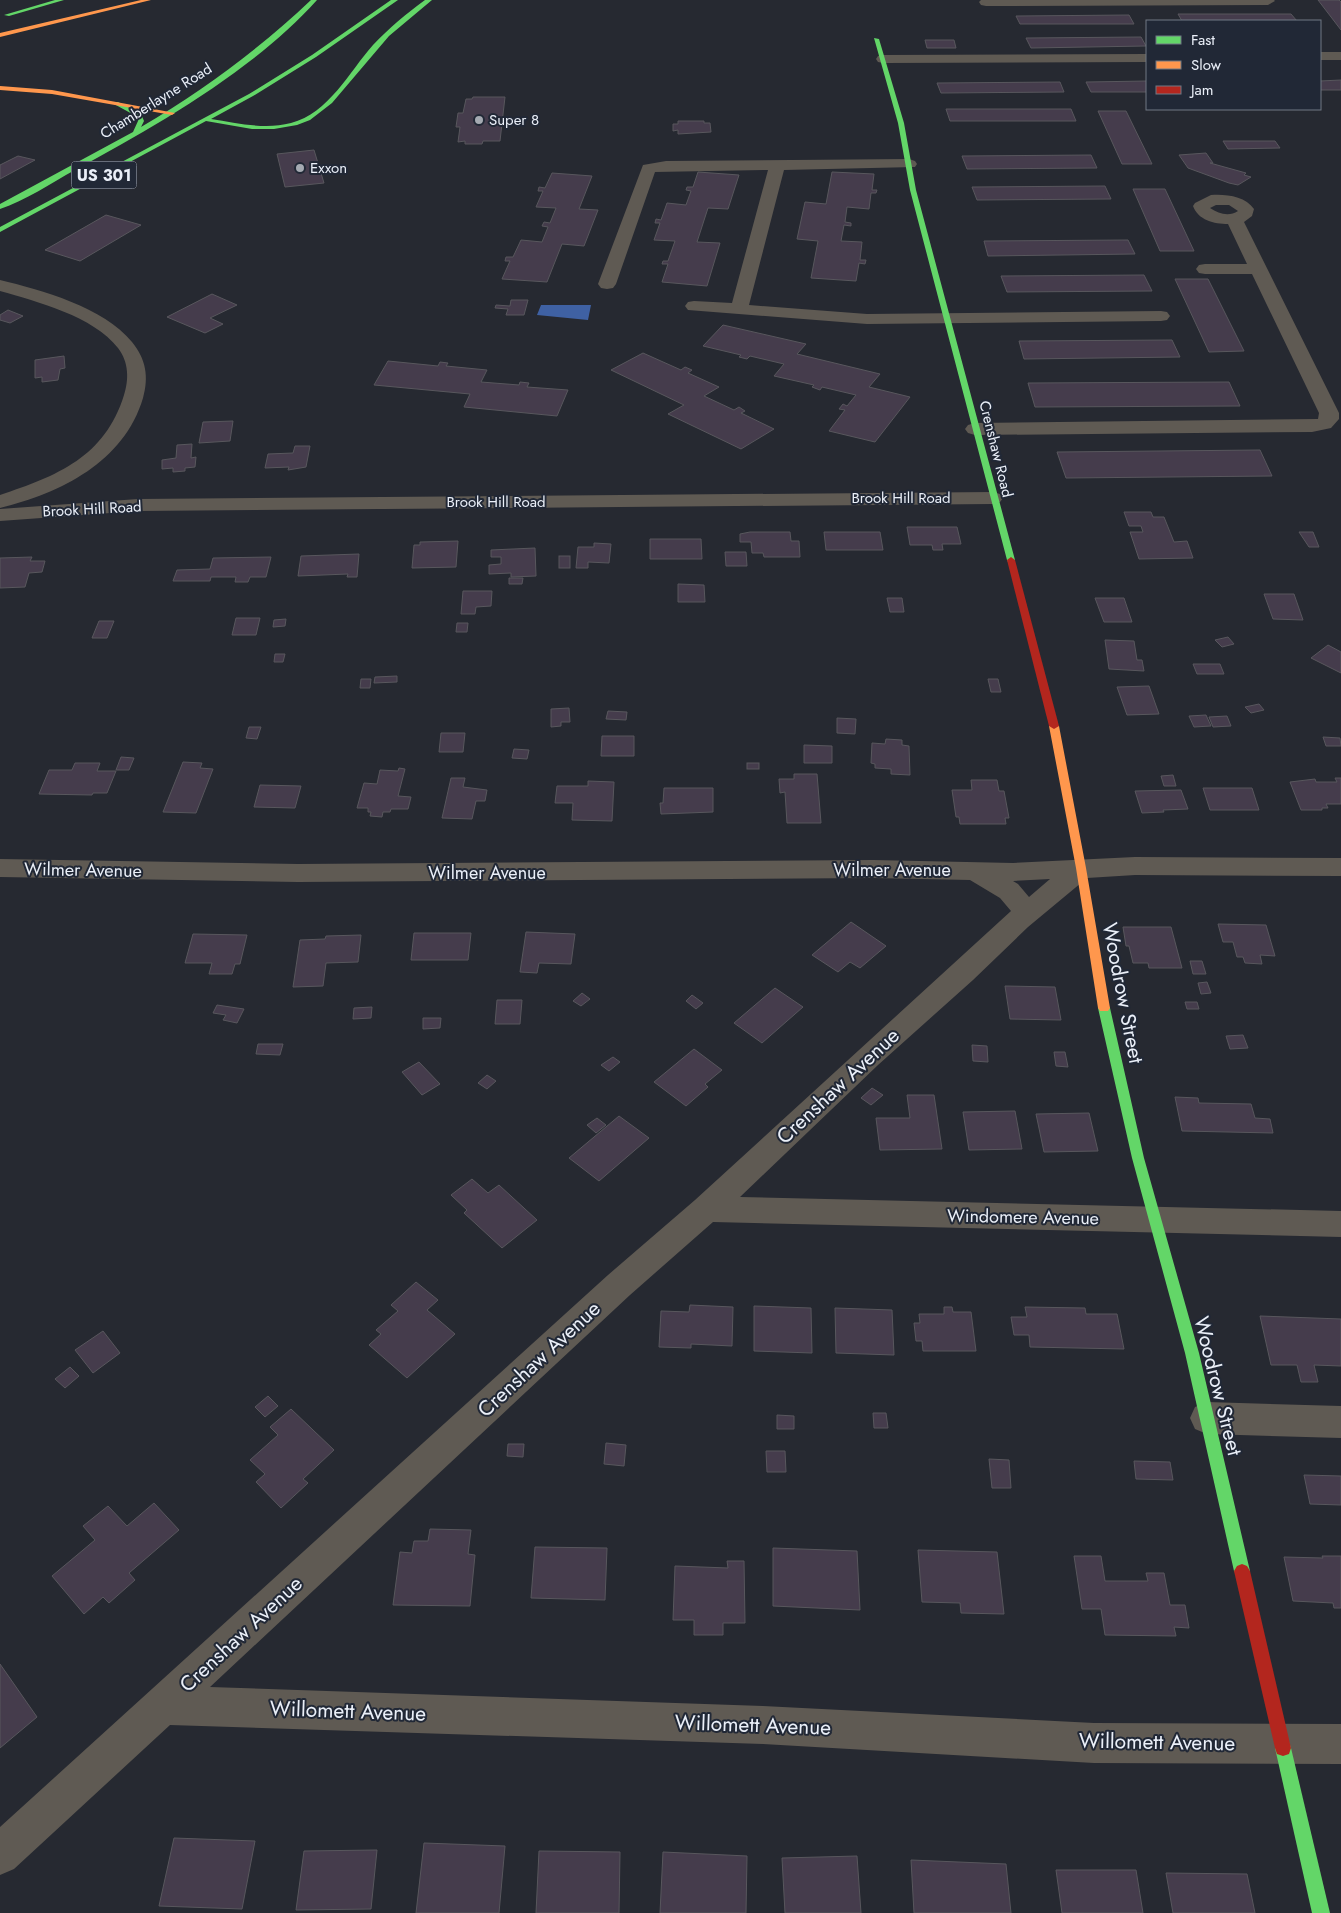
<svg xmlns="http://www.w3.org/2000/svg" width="1341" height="1913" viewBox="0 0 1341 1913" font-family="Jost,sans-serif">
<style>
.water{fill:#3f61a3}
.building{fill:#453c4c;stroke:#58575d}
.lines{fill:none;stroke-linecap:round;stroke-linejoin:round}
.street{fill:#5f5a53;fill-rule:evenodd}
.fast{fill:#63d668;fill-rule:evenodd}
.slow{fill:#ff974d;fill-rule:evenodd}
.jam{fill:#b3261e;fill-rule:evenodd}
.poi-dot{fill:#a5aab2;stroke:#212836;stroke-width:2}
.labels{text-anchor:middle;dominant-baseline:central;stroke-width:4;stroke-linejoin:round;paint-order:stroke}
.far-street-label{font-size:15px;fill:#eaeff8;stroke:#212836}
.far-poi-label{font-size:15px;fill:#eaeff8;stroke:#212836;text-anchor:start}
.shield{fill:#212836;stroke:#aeb3be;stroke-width:1}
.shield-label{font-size:16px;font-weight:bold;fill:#eaeff8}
.street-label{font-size:18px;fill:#eaeff8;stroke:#212836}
.near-street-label{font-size:21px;fill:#eaeff8;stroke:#212836}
</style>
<rect width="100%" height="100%" fill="#262931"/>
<path class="water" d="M541 305H591L588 320 537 315Z"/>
<g class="building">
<path d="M1318 0H1339L1341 2V30Z"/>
<path d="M1178 14H1291L1297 21H1182Z"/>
<path d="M1129 15 1134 24H1020L1016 16Z"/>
<path d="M1141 37 1146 46 1031 48 1026 38Z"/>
<path d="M925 40H954L956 48H927Z"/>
<path d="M1341 80V90H1320V81Z"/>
<path d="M1147 81V92H1091L1086 82Z"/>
<path d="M1060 82 1064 92 941 93 937 83Z"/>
<path d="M473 97H505L500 141H483L482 144H465V141L458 142 460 127H456L458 113H463L466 99H472Z"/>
<path d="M946 109H1071L1076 121H950Z"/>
<path d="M1098 111H1126L1152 164H1122Z"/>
<path d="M678 121H704V123H710L711 132 678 134V130L673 131V124H678Z"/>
<path d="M1223 141H1275L1280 148 1228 149Z"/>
<path d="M314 150 324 183 285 187 277 154Z"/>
<path d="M1206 153 1213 163H1210L1246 173 1244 175 1251 177 1238 185 1229 183 1188 168 1179 155Z"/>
<path d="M1091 155 1097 168 967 169 962 156Z"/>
<path d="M18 156 35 160 0 179V165Z"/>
<path d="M698 172 739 175 728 209 708 208 697 242 720 243 707 286 662 282 668 264H662L663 261H668L675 241 654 240 660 223H655L656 219 661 220 667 203 686 205 691 191 686 190 687 187H693Z"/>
<path d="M832 172 874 174 872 190H877L876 193H871L869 209 847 207 845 222 851 223V226L844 225 841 241 862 242 860 260H866L865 264 859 263 856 281 811 278 818 241 797 239 805 202 826 204Z"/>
<path d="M552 173 592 176 579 209 598 210 584 246 562 244 547 282 502 279 510 261H505L506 257H513L521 240 542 242 548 227 542 226 544 222 550 223 556 208 536 207 543 191H538L539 187 545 188Z"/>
<path d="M1105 186 1111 199 977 200 972 187Z"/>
<path d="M1133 189H1165L1194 251H1160Z"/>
<path d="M106 215 141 225 80 261 45 250Z"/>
<path d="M1128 240 1135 254 988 256 984 241Z"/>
<path d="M1144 275 1152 291 1007 292 1001 276Z"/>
<path d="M1175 279H1208L1244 351 1209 352Z"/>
<path d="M212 294 237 305 210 318 223 324 205 333 167 317Z"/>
<path d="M511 300H528L524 315H506L508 309 495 308 496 305 510 306Z"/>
<path d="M8 310 23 316 10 323 0 320V315Z"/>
<path d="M723 325 806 344 797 354 880 374 869 387 910 397 875 442 829 431 845 410 839 409 843 404 847 406 856 395 822 387 820 390 812 387 814 385 774 376 784 364 750 356 747 359 739 357 741 355 703 346Z"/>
<path d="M1172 340 1180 357 1024 359 1019 341Z"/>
<path d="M643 353 681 370 685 367 692 370 688 373 719 387 704 396 734 410 739 407 745 411 741 413 774 429 741 449 668 414 684 405 611 370Z"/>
<path d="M64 356 65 368 60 369 58 380 42 382V377L35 378V360Z"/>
<path d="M388 361 438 366 440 362 448 363 446 366 487 370 481 382 519 385 520 382 529 383 527 387 568 390 557 416 464 407 470 394 374 385Z"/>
<path d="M1229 382 1240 406 1035 407 1028 383Z"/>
<path d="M233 421 230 441 199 443 203 422Z"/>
<path d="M192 444 191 458 196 457 195 467 185 468V471L173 472V468L162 469V460L176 458 177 445Z"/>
<path d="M295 446H310L306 467 288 470 289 467 265 468 268 454 293 453Z"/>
<path d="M1260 450 1272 476 1066 478 1057 452Z"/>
<path d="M1124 512H1151L1153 517H1164L1174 542 1187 541 1193 558 1139 559 1130 532H1143L1141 526H1129Z"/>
<path d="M907 527H957L961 544H942L943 550H933L932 545H910Z"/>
<path d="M750 532H790L791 541H799L800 557H764L763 553H752L751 542H740V534Z"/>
<path d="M824 532H880L883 550H826Z"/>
<path d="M1299 532H1313L1319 547H1309Z"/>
<path d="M650 539H701L702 559H650Z"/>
<path d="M458 541 456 567 412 568 414 545H420V542Z"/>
<path d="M594 543 611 544 609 563 588 562V568H576L578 547H594Z"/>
<path d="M535 548 536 576 511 577V573L489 574V565L501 564V557H491V550Z"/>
<path d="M725 552H746L747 566H726Z"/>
<path d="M359 554 357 577H347L348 574 298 576 301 556Z"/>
<rect x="559" y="556" width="11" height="12"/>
<path d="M32 557 30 561H45L42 572 29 573 25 587 0 588V558Z"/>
<path d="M271 557 266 577H250L248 582H235L236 577H211L210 581H173L177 570 210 569 213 558Z"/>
<path d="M509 578H523L522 584H509Z"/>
<path d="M678 584 704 585 705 602H678Z"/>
<path d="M463 591H492L491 606 476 607 475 614H461Z"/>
<path d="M1264 594H1294L1303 620 1273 619Z"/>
<path d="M887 598H902L904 612H890Z"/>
<path d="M1095 598H1124L1132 622H1104Z"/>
<path d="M236 618H260L256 635H232Z"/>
<path d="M286 619 285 626 273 627 274 620Z"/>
<path d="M99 621H114L107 638H92Z"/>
<path d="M457 623H468L467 632H456Z"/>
<path d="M1228 637 1234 644 1222 647 1215 640Z"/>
<path d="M1105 640 1134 641 1137 660H1142L1144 671 1109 669Z"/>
<path d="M1328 645 1341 652V673L1311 658Z"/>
<path d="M275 654H285L283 662H274Z"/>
<path d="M1193 664H1220L1224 674H1197Z"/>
<path d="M397 676V682L374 683 375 677Z"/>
<path d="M361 679H371L370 688H360Z"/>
<path d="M988 679H998L1001 692H991Z"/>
<path d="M1149 686 1159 714 1127 715 1117 687Z"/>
<path d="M1259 704 1264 710 1251 713 1245 707Z"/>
<path d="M569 708 570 722H561V726L551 727V709Z"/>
<path d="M608 711 627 712 626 720 606 719Z"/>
<path d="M1206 715 1211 726 1194 727 1189 716Z"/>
<path d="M1227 716 1231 726 1213 727 1209 717Z"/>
<path d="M837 718 856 719 855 734 837 733Z"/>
<path d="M249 727H261L257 739 246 738Z"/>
<path d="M441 733H465L463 752H439Z"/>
<path d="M602 736H634V756H601Z"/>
<path d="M1323 737 1340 738 1341 746H1326Z"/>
<path d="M886 739 902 740V745L909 746 910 775 891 774V769L875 768V764L871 763 872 743 885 744Z"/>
<path d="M804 745 832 746V763H804Z"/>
<path d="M514 749 529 750 527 759 512 758Z"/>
<path d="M121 757 134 758 129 770H116Z"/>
<path d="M183 762 202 763 200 768 213 769 196 813 163 812Z"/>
<path d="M75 763H100L97 771H116L107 793H93L92 795 39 794 49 770H72Z"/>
<rect x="747" y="763" width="12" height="6"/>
<path d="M399 768 405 769 398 796 411 797 408 809H391L390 812H383L382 817 370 816 371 812H368V808H357L364 783 377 784 380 770 398 771Z"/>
<path d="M794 774H817L821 823H787L785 792 780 793 779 779H794Z"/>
<path d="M1173 775 1176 786H1164L1161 776Z"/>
<path d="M451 778H465L463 787 487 790 485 801H476L472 819 442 818Z"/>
<path d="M1335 778H1341V804H1326L1328 808H1322V810H1301L1290 782 1315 779 1316 782H1337Z"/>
<path d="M971 780H997L999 791H1004L1009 818H1005L1006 824H960L959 817H956L952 790H972Z"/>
<path d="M588 781 614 782 612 821 572 820 573 803H555L557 786H588Z"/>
<path d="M260 785 301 786 295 808 254 807Z"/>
<path d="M664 788H713V812L661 814 660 803H663Z"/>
<path d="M1203 788H1252L1259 810H1210Z"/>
<path d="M1181 790 1188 809 1163 810 1164 812 1142 813 1135 791Z"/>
<path d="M851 922 886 946 860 968 850 962 838 972 812 955Z"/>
<path d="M1218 924 1266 925 1275 956 1260 955 1262 964 1245 963 1243 957H1237L1233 942H1223Z"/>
<path d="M1123 927H1171L1182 968H1149L1148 963H1133L1129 946H1126Z"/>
<path d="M526 932 575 934 571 964 539 963 537 973 520 972Z"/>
<path d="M414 933H471L468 960H411Z"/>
<path d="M193 934 247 935 240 964H235L232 974H209L212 963H185Z"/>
<path d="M361 935 358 962 326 963 323 986 293 987 300 940 325 939 326 936Z"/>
<path d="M1190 961H1202L1206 974H1193Z"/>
<path d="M1207 982 1211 993 1201 994 1198 983Z"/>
<path d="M1005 986 1055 987 1061 1020 1010 1019Z"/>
<path d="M775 988 803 1007 762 1043 734 1023Z"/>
<path d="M582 993 590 999 581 1006 573 1001Z"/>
<path d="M692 995 703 1003 696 1009 686 1001Z"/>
<path d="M497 1000H522L520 1024H495Z"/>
<path d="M1185 1002H1197L1199 1009H1187Z"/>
<path d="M217 1005 244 1009 237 1023 223 1020 226 1015 213 1013Z"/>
<path d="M372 1007 371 1018 353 1019 354 1008Z"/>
<path d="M423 1018H441L440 1028 423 1029Z"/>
<path d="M1243 1035 1248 1048 1230 1049 1226 1036Z"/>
<path d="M258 1044H283L280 1055 256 1054Z"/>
<path d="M972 1045 987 1046 988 1062 973 1061Z"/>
<path d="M694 1049 722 1070 705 1084 708 1087 686 1106 654 1082Z"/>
<path d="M1054 1052H1065L1068 1067 1056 1066Z"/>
<path d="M613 1057 620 1062 609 1071 601 1065Z"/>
<path d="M419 1062 440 1084 422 1095 402 1072Z"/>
<path d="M487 1075 496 1081 487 1089 478 1083Z"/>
<path d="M872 1088 883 1095 871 1105 861 1098Z"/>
<path d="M907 1095H934L942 1149 880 1150 876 1118H910Z"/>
<path d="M1175 1097 1198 1098 1199 1103 1251 1104 1255 1118 1270 1119 1273 1133 1182 1131Z"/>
<path d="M1015 1111 1022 1149 969 1150 963 1112Z"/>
<path d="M1089 1113 1098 1151 1044 1152 1036 1114Z"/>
<path d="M619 1116 649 1138 599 1181 569 1158Z"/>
<path d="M597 1118 606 1125 596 1133 587 1125Z"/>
<path d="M472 1179 488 1193 499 1185 537 1220 502 1248 464 1213 467 1210 451 1195Z"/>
<path d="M416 1282 438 1300 427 1310 455 1334 407 1378 369 1345 381 1334 376 1330 398 1311 391 1305Z"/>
<path d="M690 1305 733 1307 732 1346 691 1344V1348L659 1347 661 1311 689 1312Z"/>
<path d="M754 1306 811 1308 812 1353 754 1351Z"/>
<path d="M944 1307H952L953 1312H971L976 1351H923L922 1341H916L914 1323H920L919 1314H944Z"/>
<path d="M1025 1307 1085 1308 1086 1314H1117L1124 1349 1030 1347 1029 1335H1014L1011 1317H1027Z"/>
<path d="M835 1308 892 1310 894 1355 836 1353Z"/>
<path d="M1260 1316 1341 1319V1366L1314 1365 1318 1382H1301L1297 1365H1271Z"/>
<path d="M103 1331 120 1353 93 1373 75 1350Z"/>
<path d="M70 1367 79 1376 65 1388 55 1379Z"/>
<path d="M268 1396 278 1406 265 1417 255 1407Z"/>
<path d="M291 1409 334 1450 303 1479 308 1483 281 1508 256 1482 265 1474 250 1460 278 1435 270 1427Z"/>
<path d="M873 1413H886L888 1428H874Z"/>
<path d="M777 1415 794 1416V1429H777Z"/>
<path d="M606 1443 626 1445 624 1466 604 1464Z"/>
<path d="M508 1444H524L523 1457 507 1456Z"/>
<path d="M766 1451H785L786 1472H767Z"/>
<path d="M989 1459 1009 1460 1011 1488H992Z"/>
<path d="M1134 1461 1170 1462 1173 1480 1136 1479Z"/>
<path d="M1304 1475 1341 1476V1505L1310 1504Z"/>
<path d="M154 1503 179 1530 129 1573 135 1580 109 1603 103 1597 84 1614 52 1576 95 1540 83 1526 108 1506 127 1526Z"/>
<path d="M430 1529 471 1530 468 1554 475 1555 470 1606 393 1605 400 1552 412 1553 414 1541H428Z"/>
<path d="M535 1547 607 1548 605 1600 531 1598Z"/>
<path d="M773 1548 857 1551 860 1610 773 1606Z"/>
<path d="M918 1550 997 1552 1004 1614 961 1613 960 1603 922 1602Z"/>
<path d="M1074 1556H1101L1105 1581H1148L1146 1573H1164L1170 1605H1185L1189 1628 1174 1627 1176 1636 1105 1635 1101 1609H1082Z"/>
<path d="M1322 1556H1341V1608H1334L1333 1603 1293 1601 1284 1557 1323 1558Z"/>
<path d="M727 1561H744L745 1623H723V1635H694V1620H673L675 1566 728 1568Z"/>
<path d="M0 1664 37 1717 0 1748Z"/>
<path d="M174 1838 255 1841 242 1909 159 1906Z"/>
<path d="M424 1843 505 1846 499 1913H416Z"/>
<path d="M377 1850 371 1909 296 1910 304 1851Z"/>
<path d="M539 1851 620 1852 619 1913H536Z"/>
<path d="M663 1852 747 1856 746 1913H660Z"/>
<path d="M857 1856 861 1913H785L782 1858Z"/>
<path d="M911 1860 1006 1864 1011 1913H914Z"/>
<path d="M1056 1870H1136L1143 1913H1062Z"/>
<path d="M1166 1873 1247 1874 1255 1913H1173Z"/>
</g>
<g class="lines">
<g class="street">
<path d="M981 0H1274L1275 1 1268 5 986 6 981 5 979 2Z"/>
<rect x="1320" y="52" width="21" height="8"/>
<path d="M1147 54V62L883 63 878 62 876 59 878 56 883 55Z"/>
<path d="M909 159 915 161 917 164 915 167 784 170 749 305 867 314 1161 311 1167 312 1170 316 1167 320 1161 321 867 324 688 310 685 306 688 302 694 301 732 303 768 170 655 172 616 284 613 288 607 289 601 288 598 284 643 165 666 161Z"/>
<path d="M1211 195C1226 194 1245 196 1254 209L1252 216 1244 222 1339 413V419L1331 428 1312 432 975 435 968 433 965 429 968 425 975 423 1318 419 1319 413 1252 274H1205L1199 273 1196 269 1199 265 1205 264H1247L1228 224C1214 224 1198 220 1193 206L1195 203ZM1216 205H1229L1238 211C1229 217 1219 214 1210 208Z"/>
<path d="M0 280C41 290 104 307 132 342 146 359 149 377 143 398 124 462 61 493 0 508V495C57 476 105 457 124 395 129 380 129 362 118 348 93 316 38 302 0 291Z"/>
<path d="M993 492 1000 494 1003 498 1000 502 993 504 138 511 0 521V509L138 499Z"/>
<path d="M1135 857 1341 858V876L1135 875 1087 878 1028 927 973 980 878 1065 740 1197 1341 1211V1237L713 1222 630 1295 210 1687 763 1706 1094 1723 1341 1724V1764L1094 1763 763 1744 170 1725 14 1869 0 1875V1827L608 1275 695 1200 1011 911 1000 898 970 880 873 878 298 882 0 877V859L298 864 873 860 1013 863ZM1050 879 1029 897 1018 884 1013 881Z"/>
<path d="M1207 1402 1341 1406V1438L1207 1434 1195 1429 1190 1418 1195 1407Z"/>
</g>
<g class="fast">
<path d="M55 0H64L9 16 4 15Z"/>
<path d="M311 0H317C253 71 157 125 75 170 51 183 25 201 0 209V204L133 132 138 121 136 116 114 104V102H118L141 114 144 121 141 127C203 91 259 49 311 0Z"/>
<path d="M391 0H398L316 57 253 96 211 119C237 123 265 130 291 123 329 113 349 72 373 45 389 28 407 13 425 0H432L389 36 332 103 310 120 297 125 274 129H252L206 121 0 232V227L249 94 312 55Z"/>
<path d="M874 38 879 39 904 123 916 190 1015 560 1014 562H1008L1007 560 910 190 898 123Z"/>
<path d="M1104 1004 1108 1005 1110 1008 1144 1158 1199 1353 1250 1571 1247 1576 1242 1578 1237 1576 1234 1571 1185 1353 1132 1158 1098 1008 1100 1005Z"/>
<path d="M1283 1740 1289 1742 1291 1748 1330 1913H1312L1275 1748 1277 1742Z"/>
</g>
<g class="slow">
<path d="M141 0H151L0 37V33Z"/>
<path d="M0 86 52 90 175 113 172 115 52 94 0 90Z"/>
<path d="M1054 723 1059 726 1086 868 1110 1008 1108 1011H1100L1098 1008 1076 868 1049 726Z"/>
</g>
<g class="jam">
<path d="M1011 557 1015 560 1059 726 1054 729 1049 726 1007 560Z"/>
<path d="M1242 1564 1247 1566 1250 1571 1291 1748 1289 1754 1283 1756 1277 1754 1275 1748 1234 1571 1237 1566Z"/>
</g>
</g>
<g class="poi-dot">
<circle cx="479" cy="120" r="5"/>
<circle cx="300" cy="168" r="5"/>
</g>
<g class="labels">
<g class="far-street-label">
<text transform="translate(156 101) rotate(-32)">Chamberlayne Road</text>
<text transform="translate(996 449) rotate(76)">Crenshaw Road</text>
<text x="901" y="498">Brook Hill Road</text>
<text x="496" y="502">Brook Hill Road</text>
<text transform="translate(92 509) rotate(-3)">Brook Hill Road</text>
</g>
<g class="far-poi-label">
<text x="489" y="120">Super 8</text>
<text x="310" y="168">Exxon</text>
</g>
<rect class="shield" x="71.5" y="161.5" width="65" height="27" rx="4"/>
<g class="shield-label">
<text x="104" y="175">US 301</text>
</g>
<g class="street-label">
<text transform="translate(83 870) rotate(1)">Wilmer Avenue</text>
<text x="892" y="870">Wilmer Avenue</text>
<text x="487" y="873">Wilmer Avenue</text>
<text transform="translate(1023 1217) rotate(1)">Windomere Avenue</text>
</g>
<g class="near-street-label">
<text transform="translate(1123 993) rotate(79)">Woodrow Street</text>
<text transform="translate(838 1086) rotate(-43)">Crenshaw Avenue</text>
<text transform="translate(539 1359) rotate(-43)">Crenshaw Avenue</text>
<text transform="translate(1218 1386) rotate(76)">Woodrow Street</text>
<text transform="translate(241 1634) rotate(-43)">Crenshaw Avenue</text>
<text transform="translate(348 1711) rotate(2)">Willomett Avenue</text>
<text transform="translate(753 1725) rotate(2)">Willomett Avenue</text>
<text transform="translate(1157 1742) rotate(1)">Willomett Avenue</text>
</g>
</g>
<rect x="1146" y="20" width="175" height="90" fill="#212836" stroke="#717884"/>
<rect x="1156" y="36" width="25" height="8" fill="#63d668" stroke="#717884"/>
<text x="1191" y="45" font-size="15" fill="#eaeff8">Fast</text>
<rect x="1156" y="61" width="25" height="8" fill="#ff974d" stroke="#717884"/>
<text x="1191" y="70" font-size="15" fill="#eaeff8">Slow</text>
<rect x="1156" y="86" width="25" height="8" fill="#b3261e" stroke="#717884"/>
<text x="1191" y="95" font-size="15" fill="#eaeff8">Jam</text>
</svg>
